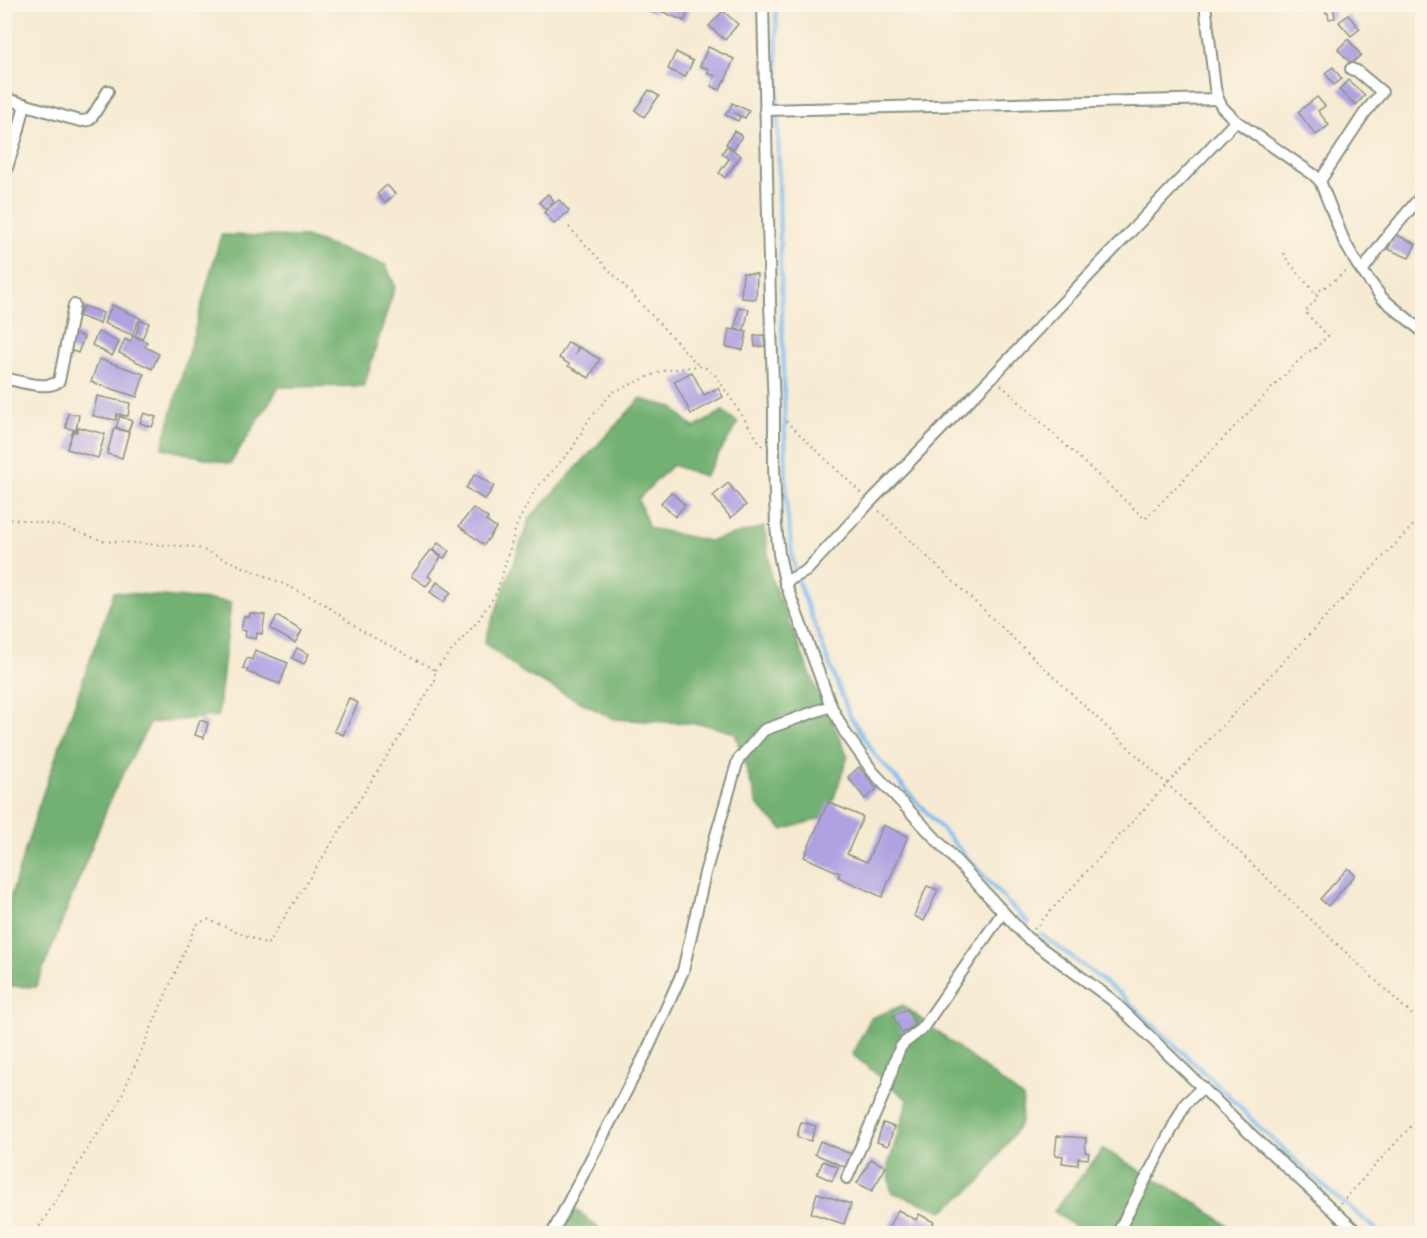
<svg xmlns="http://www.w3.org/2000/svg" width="1427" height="1238" viewBox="0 0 1427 1238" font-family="'IM FELL DW Pica',serif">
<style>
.forest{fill:#73b172;stroke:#497753;stroke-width:1.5}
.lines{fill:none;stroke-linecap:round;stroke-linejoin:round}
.stream{stroke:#7dbcf1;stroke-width:4}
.building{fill:#afa1e2}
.minor-casing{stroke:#8a9483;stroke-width:14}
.path{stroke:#8a9483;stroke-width:2;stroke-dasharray:1.5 4.5;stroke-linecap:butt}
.minor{stroke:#fff;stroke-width:10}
</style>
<rect width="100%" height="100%" fill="#fcf5e5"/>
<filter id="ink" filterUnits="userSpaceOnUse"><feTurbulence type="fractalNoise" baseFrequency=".0167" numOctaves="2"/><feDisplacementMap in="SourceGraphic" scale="12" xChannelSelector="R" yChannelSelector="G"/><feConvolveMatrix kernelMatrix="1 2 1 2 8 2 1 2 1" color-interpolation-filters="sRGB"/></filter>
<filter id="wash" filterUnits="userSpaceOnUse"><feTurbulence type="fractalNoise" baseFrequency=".008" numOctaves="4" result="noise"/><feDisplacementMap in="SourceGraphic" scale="24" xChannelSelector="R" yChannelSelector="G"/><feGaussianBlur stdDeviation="1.35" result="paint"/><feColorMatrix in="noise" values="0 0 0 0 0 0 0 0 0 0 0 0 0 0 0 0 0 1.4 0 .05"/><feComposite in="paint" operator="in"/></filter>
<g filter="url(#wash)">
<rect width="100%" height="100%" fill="#f6ead2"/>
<g class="forest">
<path d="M221 235 305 237 386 265 395 286 364 386 279 387 230 464 162 448Z"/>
<path d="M640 399 672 407 694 428 723 411 738 423 705 476 672 465 638 499 649 528 709 541 765 527 771 578 817 690 848 756 828 816 783 830 758 806 735 733 703 724 614 719 524 673 484 643 530 518Z"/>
<path d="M114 592 231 602 218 716 150 723 113 793 36 987 5 986V915L39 805Z"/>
<path d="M903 1005 1023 1098 1021 1123 980 1182 943 1211 891 1192 888 1166 908 1100 852 1054 871 1018Z"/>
<path d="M1103 1149 1198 1204 1237 1233H1083L1054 1211Z"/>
<path d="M572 1206 605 1233 557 1234Z"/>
</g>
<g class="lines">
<g class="stream">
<path d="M776 4 778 102"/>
<path d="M778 115 780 243 787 511 793 561 798 581 829 663 850 716 876 756 1009 904 1029 923"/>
<path d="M1041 934 1119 993 1226 1093 1261 1129 1333 1194 1371 1225 1380 1234"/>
</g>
</g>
<g id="blocks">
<g class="building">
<path d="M643 4H692L684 21 656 9 654 13 642 7Z"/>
<path d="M1324 4H1333L1335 18 1329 19 1328 13H1326Z"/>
<path d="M723 11 738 24 725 40 709 26Z"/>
<path d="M1348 15 1360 29 1351 36 1339 22Z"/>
<path d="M1348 39 1361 55 1351 64 1338 49Z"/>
<path d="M708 47 734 59 725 81 724 80 720 90 711 86 715 76 707 73 709 69 700 66Z"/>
<path d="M676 52 693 61 685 77 668 69Z"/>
<path d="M1333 67 1342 79 1334 85 1325 73Z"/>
<path d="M1348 80 1365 95 1356 105 1339 90Z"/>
<path d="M649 90 659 96 644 117 635 110Z"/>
<path d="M1317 97 1325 106 1318 111 1329 125 1316 135 1298 112Z"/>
<path d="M732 103 749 111 745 118 734 113 740 117 738 121 725 115 728 110 729 111Z"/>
<path d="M734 131 742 136 734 149 726 144Z"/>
<path d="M727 146 741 156 725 178 719 173 729 159 722 153Z"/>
<path d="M387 185 395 194 385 203 377 194Z"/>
<path d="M548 194 554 201 545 209 539 202Z"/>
<path d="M559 200 569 211 554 224 544 212Z"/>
<path d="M1395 234 1416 244 1409 258 1388 249Z"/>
<path d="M743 273 757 274 756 299 741 298Z"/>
<path d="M112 305 140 318 132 335 104 323Z"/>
<path d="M83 306 103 313 100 324 79 316Z"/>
<path d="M739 307 749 309 744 330 735 329Z"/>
<path d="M141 320 149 323 142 339 135 336Z"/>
<path d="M729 329 747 332 743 350 726 347Z"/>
<path d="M98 332 119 342 112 356 92 345Z"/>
<path d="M73 333 84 337 78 353 67 349Z"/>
<path d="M764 335 765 346 755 347 754 336Z"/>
<path d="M133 336 147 342 145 347 159 354 152 369 119 353 125 339 130 342Z"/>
<path d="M568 342 578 347 575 355 579 347 600 359 589 378 568 366 569 364 559 358Z"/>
<path d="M99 359 144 374 137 397 91 382Z"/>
<path d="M692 372 704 395 718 388 723 397 691 414 674 381Z"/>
<path d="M97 396 130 403 128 416 117 414 116 420 93 416Z"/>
<path d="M68 413 79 415 76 430 66 428Z"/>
<path d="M144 413 156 417 152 427 140 423Z"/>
<path d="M120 416 132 421 128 432 116 427Z"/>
<path d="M78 427 105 434 98 458 67 449 73 431 76 432V433Z"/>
<path d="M114 428 129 432 122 458 107 454Z"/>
<path d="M475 474 494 486 485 500 466 488Z"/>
<path d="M728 483 746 505 731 518 713 496Z"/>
<path d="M671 492 685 505 675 517 661 503Z"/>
<path d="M473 508 488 518 486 521 496 528 484 545 459 526Z"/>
<path d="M438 543 449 551 444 558 433 550Z"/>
<path d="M431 550 441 557 428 576 432 579 426 586 411 576Z"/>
<path d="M437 582 451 592 444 602 430 592Z"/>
<path d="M250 613 265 615 262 634 257 633 256 639 245 637 246 631 241 630 244 616 249 617Z"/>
<path d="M277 616 302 631 295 643 270 629Z"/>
<path d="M297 648 309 654 304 664 292 658Z"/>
<path d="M255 650 288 663 280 684 247 672 248 670 243 668 247 658 252 660Z"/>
<path d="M349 698 358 703 343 735 334 731Z"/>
<path d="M200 720 208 723 204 738 195 735Z"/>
<path d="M859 767 877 789 865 799 848 777Z"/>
<path d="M828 802 863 817 847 854 867 862 883 825 908 836 882 897 838 877 840 873 804 857Z"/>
<path d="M1348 868 1355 875 1328 906 1320 899Z"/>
<path d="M927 886 938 890 924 921 914 916Z"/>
<path d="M907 1009 916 1025 902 1033 893 1016Z"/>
<path d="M801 1122 816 1126 811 1141 797 1137Z"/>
<path d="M883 1123 894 1127 888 1146 877 1142Z"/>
<path d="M1057 1136 1086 1138 1085 1152 1089 1153 1088 1159 1078 1158V1165L1062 1163 1063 1156 1055 1155Z"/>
<path d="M820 1141 853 1155 847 1168 815 1154Z"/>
<path d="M871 1159 886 1167 872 1191 857 1183Z"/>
<path d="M823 1161 838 1167 832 1181 817 1174Z"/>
<path d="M817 1193 851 1204 844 1224 811 1213Z"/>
<path d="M898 1210 916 1220 919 1214 934 1222 927 1234H892L887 1230Z"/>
</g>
</g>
</g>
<g filter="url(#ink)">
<use href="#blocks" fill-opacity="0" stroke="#8a9483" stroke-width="1.5"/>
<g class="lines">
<defs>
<g id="minor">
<path d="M763 4 770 302 774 409V464L776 526 779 554 785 582 831 706 844 731 873 772 950 854 1026 937 1111 999 1243 1127 1359 1234"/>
<path d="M1205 4 1215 88 1218 99 1222 107 1236 121 1314 175 1320 181 1344 241 1357 264 1382 298 1422 331"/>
<path d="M4 98 69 118 81 121 89 120 94 114 108 91"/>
<path d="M765 110 1218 99"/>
<path d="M4 177 18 133 25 104"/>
<path d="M1320 181 1364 114 1382 92 1357 71 1351 69"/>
<path d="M1362 271 1390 233 1422 195"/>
<path d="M4 378C19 381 48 391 59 381L74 305"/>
<path d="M785 582 806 571 870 502 993 376 1236 121"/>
<path d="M847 1178 887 1087 894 1063 900 1048 904 1043 922 1029 1003 912"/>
<path d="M552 1234 646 1053 683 971 705 873 738 760 764 730 831 706"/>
<path d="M1117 1234 1185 1104 1203 1087"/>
</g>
</defs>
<use href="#minor" class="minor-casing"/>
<g class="path">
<path d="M569 227 699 366"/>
<path d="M1315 294 1347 271"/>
<path d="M1001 385 1145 519 1308 351 1313 350 1328 336 1305 312 1318 297 1284 256V253"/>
<path d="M786 421 862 494"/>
<path d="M879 511 1167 784 1422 1024"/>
<path d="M4 519 22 520 61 526 104 541 196 547 279 582 320 601 362 631 435 670V681L267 945 207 919 196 925 115 1111 93 1140 35 1234"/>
<path d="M435 670 477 622 497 592 517 524 535 490 572 449 589 419 613 392 662 371 699 366 706 368 716 376 762 446"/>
<path d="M1034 929 1167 784 1422 516"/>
<path d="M1341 1203 1422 1114"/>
</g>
<use href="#minor" class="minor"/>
</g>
</g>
<rect width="1427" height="1238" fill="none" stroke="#fcf5e5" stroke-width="24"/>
</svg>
